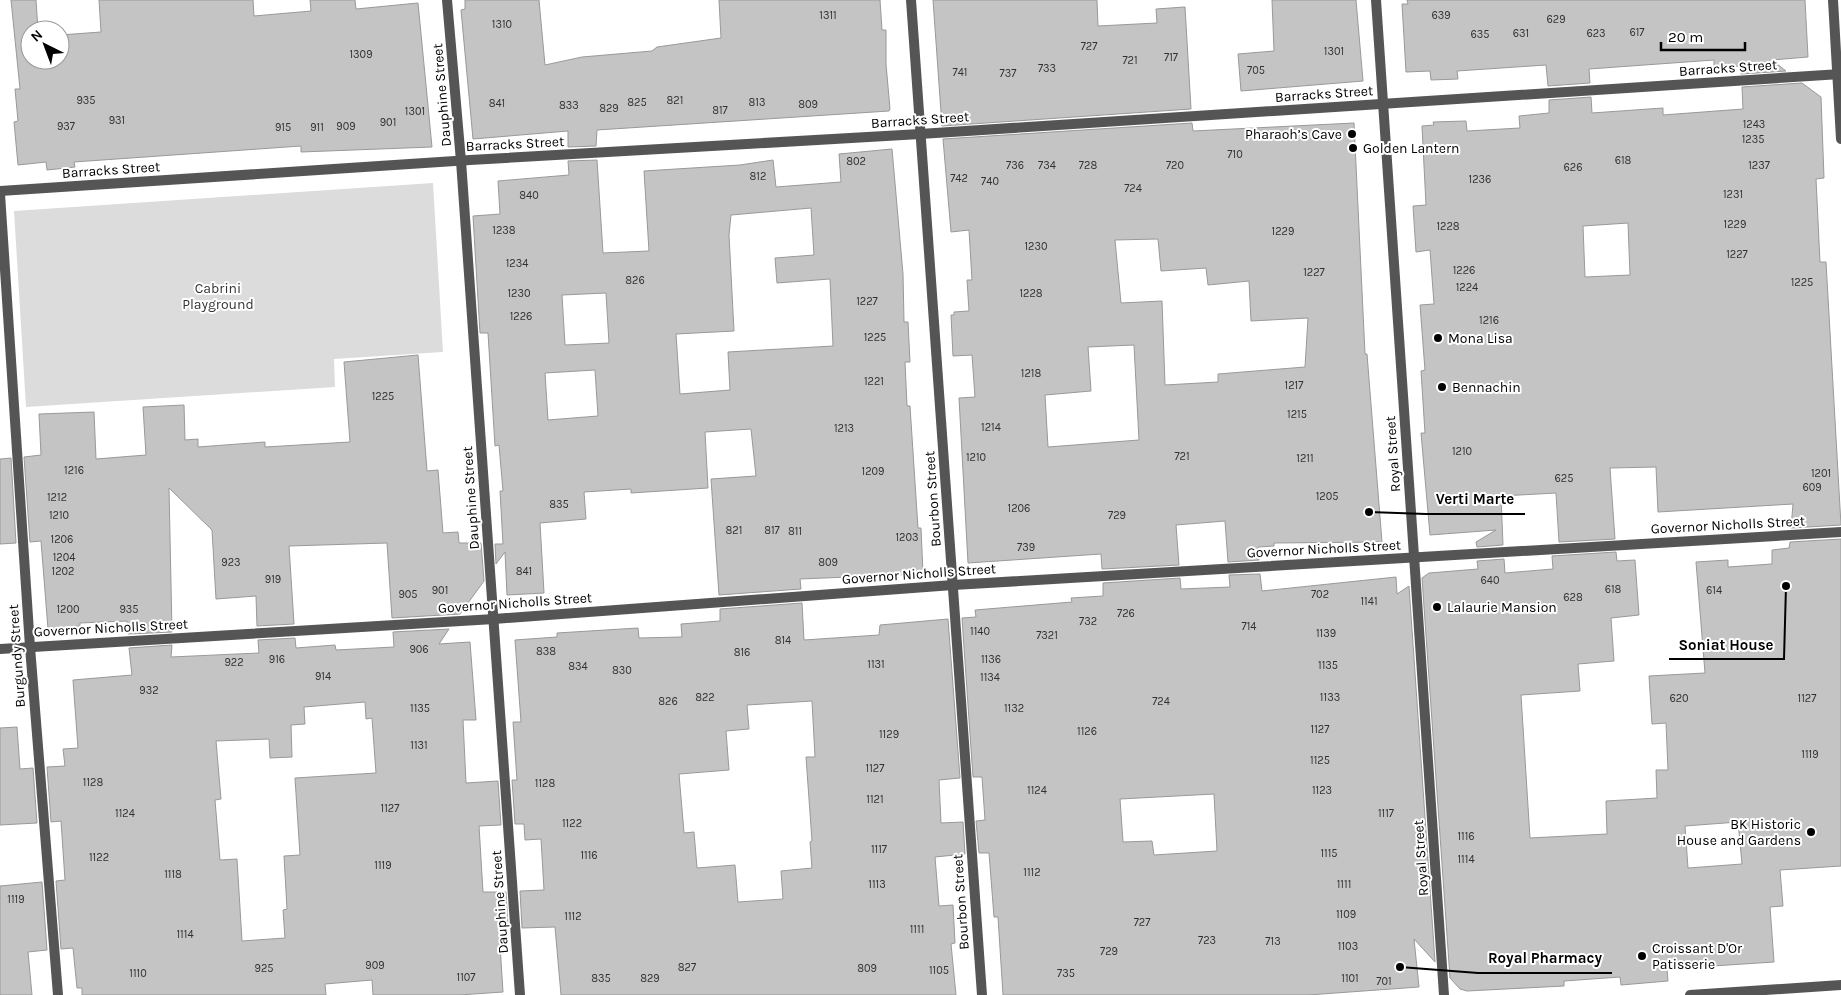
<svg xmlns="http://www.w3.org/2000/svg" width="1841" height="995" viewBox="0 0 1841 995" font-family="Karla,sans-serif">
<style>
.green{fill:#dcdcdc}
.building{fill:#c4c4c4;stroke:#999;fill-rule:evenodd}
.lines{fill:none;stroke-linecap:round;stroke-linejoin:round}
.street{stroke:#555;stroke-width:10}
.poi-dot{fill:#000;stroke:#fff;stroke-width:2}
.labels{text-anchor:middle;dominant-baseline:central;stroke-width:4;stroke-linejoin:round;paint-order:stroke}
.number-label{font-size:11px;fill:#313131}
.street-label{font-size:14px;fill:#000;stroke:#fff}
.poi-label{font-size:14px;fill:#000;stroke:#fff;text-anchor:start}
.park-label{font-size:14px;fill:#333;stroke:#fff}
.leader{fill:none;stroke:#000;stroke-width:2}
.callout-dot{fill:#000;stroke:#fff;stroke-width:2}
.callout-label{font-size:15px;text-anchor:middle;font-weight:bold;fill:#000;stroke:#fff;stroke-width:4;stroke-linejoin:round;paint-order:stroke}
</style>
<rect width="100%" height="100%" fill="#fff"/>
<path class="green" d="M433 183 443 352 334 359 335 387 26 407 14 211Z"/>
<g class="building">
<path d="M11 0H36L38 30H30V60H60V35L101 32 99 0H253L254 16 311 11 310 0H355L356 9 418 3 432 147 301 152V146L74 162 75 167 47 170 46 162 18 165 14 122 18 121 15 89H20Z"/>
<path d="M465 0H539L545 65 582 57 652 51 657 47 721 38 719 0H880L882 30H886V64L890 109 889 111 597 130 596 146 568 147V131L473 139 461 10 465 9Z"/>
<path d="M933 0H1097L1098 26 1157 23 1156 9 1185 7 1191 109 942 126Z"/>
<path d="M1272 0H1356L1363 81 1241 91 1238 54 1274 51Z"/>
<path d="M1407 0H1805L1808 57 1772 60 1786 71 1741 74V66L1714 68V60L1589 69 1590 83 1548 86 1546 65 1457 71 1458 79 1431 80 1430 71 1406 72 1402 4H1408Z"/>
<path d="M1802 83 1821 97 1824 178 1816 179 1820 262H1826L1841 525 1791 528 1793 504 1658 512 1656 467 1610 468 1615 539 1559 542 1556 493 1501 496 1503 545 1477 547 1476 542 1496 530 1430 535 1421 433H1425L1421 371 1425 370 1420 305 1434 304 1430 250 1416 252 1413 206 1426 205 1422 126 1434 125 1433 122 1466 121 1467 131 1520 128 1519 116 1549 113V100L1591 97 1592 113 1663 108V115L1743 109 1742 87ZM1628 223 1630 275 1585 277 1583 226Z"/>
<path d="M1192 123 1193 131 1354 123 1365 354H1367L1382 542 1274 543V546L1258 547 1259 560 1228 562 1225 521 1176 525 1179 565 1102 569 1101 554 968 563 959 398 975 397 972 355 953 356 951 315H954V312L969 311 967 280H972L969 230 951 232 943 139ZM1158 239 1161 271 1206 268 1208 285 1249 281 1251 321 1308 318 1305 367 1218 374V382L1165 385 1162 301 1121 303 1115 240ZM1134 345 1139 440 1048 447 1045 395 1091 391 1088 347Z"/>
<path d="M892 149 903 274 904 322H908L910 362H905L907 406H910L918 528H921L923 574 800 579 801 589 719 595 711 479 756 476 751 429 705 432 708 488 631 493V489L584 492 586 519 540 523 544 593 507 595 505 552 496 564 495 544H503L500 491H503L499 445 495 446 488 333H480L473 216 500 214 498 181 569 175 568 161 597 160 603 253 649 251 644 171 740 165 773 160 776 187 841 182 839 154ZM811 208 814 255 775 258 777 283 830 279 833 346 728 352 730 390 680 394 676 334 734 331 729 235 731 215ZM606 293 609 343 565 345 562 295ZM595 370 598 416 548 420 545 373Z"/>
<path d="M418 355 427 471 438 470 443 533 458 532 459 543H481L484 581 460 614 392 618 387 543 289 546 294 624 257 626 256 596 216 599 212 530 169 488 172 632 128 634 127 621 80 623V626L48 629 41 541 30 542 24 457 41 455 39 414 94 412 96 459 146 455 143 407 184 405 185 440 198 439V447L265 442V447L350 442 344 362Z"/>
<path d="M11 458 16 543 0 544V459Z"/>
<path d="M1841 539V866L1780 870 1783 906 1770 907 1774 962 1667 969 1668 981 1621 985 1620 977 1564 981V986L1467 991 1460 989 1450 978 1422 578 1429 573 1478 569 1477 561 1504 559 1505 573 1553 569 1552 556 1616 552 1617 561 1635 560 1639 615 1611 618 1614 661 1578 664 1580 691 1521 695 1530 838 1607 834 1606 801 1657 798 1656 770H1668L1666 723 1652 724 1649 676 1705 673 1696 562 1728 560V567L1772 564V550L1789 548 1790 542ZM1738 822 1742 864 1688 868 1685 826Z"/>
<path d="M1260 574 1262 591 1396 577 1397 594 1409 586 1435 962 1414 939 1419 987 1308 995H1003L998 917H994L989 853H979L976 821 985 820 982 777H973L962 618 976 617 975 610 1072 602 1071 598 1103 596V583L1180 578 1181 589 1230 587 1229 575ZM1214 794 1217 851 1154 855 1152 841 1123 842 1120 799Z"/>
<path d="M802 603 804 640 879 635 880 625 948 619 960 778 939 780 941 823 963 822 965 854 935 857 939 906 953 905 955 943 951 944 956 995H561L555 927 522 928 520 891 544 890 541 839 525 840 524 824H515L512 780H517L513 722H521L515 640 557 637V633L638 628 639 638 682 637 681 624 720 621V609ZM812 701 815 757H806L812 841 810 842 812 868 781 871 783 899 738 902 735 865 697 868 694 832 684 833 679 774 729 770 726 731 749 729 747 705Z"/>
<path d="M449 629 439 644 470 642 476 720H463L466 783 498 781 501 825 479 826 483 892H506L508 928 499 929 503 992 459 995H373L372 980 325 984 326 995H82V988H77L73 948 61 949 56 881 65 880 61 821 51 822 47 767 65 766 63 749 78 748 73 680 132 675 129 648 172 645 171 657 259 653 258 640 295 638 296 648 335 645 336 650 394 647 393 632ZM365 702 366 719 372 718 376 773 295 778 300 855 284 856 287 909 283 910 285 938 242 941 237 859 220 860 215 800 221 799 216 741 269 739 270 758 292 757 291 725 305 724 304 707Z"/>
<path d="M17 727 20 769 33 768 37 823 0 825V728Z"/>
<path d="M42 882 47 950 28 952 32 995H0V886Z"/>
</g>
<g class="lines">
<g class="street">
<path d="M447 0 461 161 520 995"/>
<path d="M911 0 982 995"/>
<path d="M1376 0 1444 995"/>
<path d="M1833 0 1841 139"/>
<path d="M0 191 470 160 920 134 1841 74"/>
<path d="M0 194 30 647 58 995"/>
<path d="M0 649 494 619 953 585 1841 532"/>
<path d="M1690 995 1841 985"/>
</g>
</g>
<g class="poi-dot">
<circle cx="1352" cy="134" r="5"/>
<circle cx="1353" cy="148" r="5"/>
<circle cx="1438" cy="338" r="5"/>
<circle cx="1442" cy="387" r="5"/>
<circle cx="1437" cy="607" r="5"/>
<circle cx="1811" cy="832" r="5"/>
<circle cx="1642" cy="956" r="5"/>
</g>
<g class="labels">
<g class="number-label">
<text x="828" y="15">1311</text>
<text x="1441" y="15">639</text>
<text x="1556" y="19">629</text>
<text x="502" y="24">1310</text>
<text x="1637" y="32">617</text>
<text x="1521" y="33">631</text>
<text x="1596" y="33">623</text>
<text x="1480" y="34">635</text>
<text x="1089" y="46">727</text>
<text x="1334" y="51">1301</text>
<text x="361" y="54">1309</text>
<text x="1171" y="57">717</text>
<text x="1130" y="60">721</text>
<text x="1047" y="68">733</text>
<text x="1256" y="70">705</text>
<text x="960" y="72">741</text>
<text x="1008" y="73">737</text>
<text x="86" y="100">935</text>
<text x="675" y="100">821</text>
<text x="637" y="102">825</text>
<text x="757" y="102">813</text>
<text x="497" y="103">841</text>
<text x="808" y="104">809</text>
<text x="569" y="105">833</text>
<text x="609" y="108">829</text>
<text x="720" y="110">817</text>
<text x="415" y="111">1301</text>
<text x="117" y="120">931</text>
<text x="388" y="122">901</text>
<text x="1754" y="124">1243</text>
<text x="66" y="126">937</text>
<text x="346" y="126">909</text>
<text x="283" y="127">915</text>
<text x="317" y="127">911</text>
<text x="1753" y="139">1235</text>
<text x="1235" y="154">710</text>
<text x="1623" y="160">618</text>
<text x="856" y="161">802</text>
<text x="1015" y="165">736</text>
<text x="1047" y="165">734</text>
<text x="1088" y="165">728</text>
<text x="1175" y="165">720</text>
<text x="1759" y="165">1237</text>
<text x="1573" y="167">626</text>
<text x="758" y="176">812</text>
<text x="959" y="178">742</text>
<text x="1480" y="179">1236</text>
<text x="990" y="181">740</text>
<text x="1133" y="188">724</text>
<text x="1733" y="194">1231</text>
<text x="529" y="195">840</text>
<text x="1735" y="224">1229</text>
<text x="1448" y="226">1228</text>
<text x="504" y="230">1238</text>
<text x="1283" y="231">1229</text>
<text x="1036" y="246">1230</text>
<text x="1737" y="254">1227</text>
<text x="517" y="263">1234</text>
<text x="1464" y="270">1226</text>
<text x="1314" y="272">1227</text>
<text x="635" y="280">826</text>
<text x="1802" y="282">1225</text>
<text x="1467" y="287">1224</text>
<text x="519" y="293">1230</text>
<text x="1031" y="293">1228</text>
<text x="867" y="301">1227</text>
<text x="521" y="316">1226</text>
<text x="1489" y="320">1216</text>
<text x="875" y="337">1225</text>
<text x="1031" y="373">1218</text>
<text x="874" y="381">1221</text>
<text x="1294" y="385">1217</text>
<text x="383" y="396">1225</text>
<text x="1297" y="414">1215</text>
<text x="991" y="427">1214</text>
<text x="844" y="428">1213</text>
<text x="1462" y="451">1210</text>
<text x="1182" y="456">721</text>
<text x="976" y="457">1210</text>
<text x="1305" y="458">1211</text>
<text x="74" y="470">1216</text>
<text x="873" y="471">1209</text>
<text x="1821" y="473">1201</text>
<text x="1564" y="478">625</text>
<text x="1812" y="487">609</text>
<text x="1327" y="496">1205</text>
<text x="57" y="497">1212</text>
<text x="559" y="504">835</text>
<text x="1019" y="508">1206</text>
<text x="59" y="515">1210</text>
<text x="1117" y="515">729</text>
<text x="734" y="530">821</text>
<text x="772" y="530">817</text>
<text x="795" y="531">811</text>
<text x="907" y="537">1203</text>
<text x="62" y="539">1206</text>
<text x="1026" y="547">739</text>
<text x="64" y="557">1204</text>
<text x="231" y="562">923</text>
<text x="828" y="562">809</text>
<text x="63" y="571">1202</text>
<text x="524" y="571">841</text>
<text x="273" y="579">919</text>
<text x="1490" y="580">640</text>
<text x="1613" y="589">618</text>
<text x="440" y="590">901</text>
<text x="1714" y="590">614</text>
<text x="408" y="594">905</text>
<text x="1320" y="594">702</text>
<text x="1573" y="597">628</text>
<text x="1369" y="601">1141</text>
<text x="68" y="609">1200</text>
<text x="129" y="609">935</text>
<text x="1126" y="613">726</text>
<text x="1088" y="621">732</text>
<text x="1249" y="626">714</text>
<text x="980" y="631">1140</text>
<text x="1326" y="633">1139</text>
<text x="1047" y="635">7321</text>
<text x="783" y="640">814</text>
<text x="419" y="649">906</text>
<text x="546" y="651">838</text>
<text x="742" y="652">816</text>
<text x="277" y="659">916</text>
<text x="991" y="659">1136</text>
<text x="234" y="662">922</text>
<text x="876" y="664">1131</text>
<text x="1328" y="665">1135</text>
<text x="578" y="666">834</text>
<text x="622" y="670">830</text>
<text x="323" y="676">914</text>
<text x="990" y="677">1134</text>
<text x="149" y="690">932</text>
<text x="705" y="697">822</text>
<text x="1330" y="697">1133</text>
<text x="1679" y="698">620</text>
<text x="1807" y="698">1127</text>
<text x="668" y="701">826</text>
<text x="1161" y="701">724</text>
<text x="420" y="708">1135</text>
<text x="1014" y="708">1132</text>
<text x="1320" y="729">1127</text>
<text x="1087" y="731">1126</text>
<text x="889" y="734">1129</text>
<text x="419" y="745">1131</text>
<text x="1810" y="754">1119</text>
<text x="1320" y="760">1125</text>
<text x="875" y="768">1127</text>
<text x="93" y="782">1128</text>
<text x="545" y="783">1128</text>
<text x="1037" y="790">1124</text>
<text x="1322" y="790">1123</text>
<text x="875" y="799">1121</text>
<text x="390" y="808">1127</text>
<text x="125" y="813">1124</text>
<text x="1386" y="813">1117</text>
<text x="572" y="823">1122</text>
<text x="1466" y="836">1116</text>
<text x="879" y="849">1117</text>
<text x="1329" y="853">1115</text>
<text x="589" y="855">1116</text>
<text x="99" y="857">1122</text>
<text x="1466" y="859">1114</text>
<text x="383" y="865">1119</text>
<text x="1032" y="872">1112</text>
<text x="173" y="874">1118</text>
<text x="877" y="884">1113</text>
<text x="1344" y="884">1111</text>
<text x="16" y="899">1119</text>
<text x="1346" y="914">1109</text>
<text x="573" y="916">1112</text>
<text x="1142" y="922">727</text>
<text x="917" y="929">1111</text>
<text x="185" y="934">1114</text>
<text x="1207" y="940">723</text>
<text x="1273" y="941">713</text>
<text x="1348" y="946">1103</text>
<text x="1109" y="951">729</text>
<text x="375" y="965">909</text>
<text x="687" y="967">827</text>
<text x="264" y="968">925</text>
<text x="867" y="968">809</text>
<text x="939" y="970">1105</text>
<text x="138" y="973">1110</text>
<text x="1066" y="973">735</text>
<text x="466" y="977">1107</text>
<text x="601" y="978">835</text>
<text x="650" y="978">829</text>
<text x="1350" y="978">1101</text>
<text x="1384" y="981">701</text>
</g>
<g class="street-label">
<text transform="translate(1728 68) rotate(-4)">Barracks Street</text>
<text transform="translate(1324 94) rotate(-4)">Barracks Street</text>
<text transform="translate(442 95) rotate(-95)">Dauphine Street</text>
<text transform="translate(920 120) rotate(-4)">Barracks Street</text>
<text transform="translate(515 144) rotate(-3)">Barracks Street</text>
<text transform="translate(111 170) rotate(-4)">Barracks Street</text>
<text transform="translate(1393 454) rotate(-94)">Royal Street</text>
<text transform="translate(471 498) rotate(-94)">Dauphine Street</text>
<text transform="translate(933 499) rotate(-94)">Bourbon Street</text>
<text transform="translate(1728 525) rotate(-3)">Governor Nicholls Street</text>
<text transform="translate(1324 549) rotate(-3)">Governor Nicholls Street</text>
<text transform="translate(919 574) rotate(-4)">Governor Nicholls Street</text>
<text transform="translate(515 603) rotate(-4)">Governor Nicholls Street</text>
<text transform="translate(111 628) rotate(-3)">Governor Nicholls Street</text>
<text transform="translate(17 656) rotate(-94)">Burgundy Street</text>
<text transform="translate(1421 858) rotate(-94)">Royal Street</text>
<text transform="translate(500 902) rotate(-94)">Dauphine Street</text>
<text transform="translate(961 902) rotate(-94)">Bourbon Street</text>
</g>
<g class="poi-label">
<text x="1342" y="134" text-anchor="end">Pharaoh’s Cave</text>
<text x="1363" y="148">Golden Lantern</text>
<text x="1448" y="338">Mona Lisa</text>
<text x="1452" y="387">Bennachin</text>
<text x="1447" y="607">Lalaurie Mansion</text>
<text x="1801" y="824" text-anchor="end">BK Historic<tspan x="1801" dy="16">House and Gardens</tspan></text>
<text x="1652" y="948">Croissant D'Or<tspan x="1652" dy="16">Patisserie</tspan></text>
</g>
<g class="park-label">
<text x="218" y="288">Cabrini<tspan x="218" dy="16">Playground</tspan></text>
</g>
</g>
<path class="leader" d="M1369 512L1426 514H1525M1786 586L1784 659H1669M1400 967L1478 973H1612"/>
<g class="callout-dot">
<circle cx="1369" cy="512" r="5"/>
<circle cx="1786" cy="586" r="5"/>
<circle cx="1400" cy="967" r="5"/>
</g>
<g class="callout-label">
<text x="1475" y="504">Verti Marte</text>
<text x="1726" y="650">Soniat House</text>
<text x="1545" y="963">Royal Pharmacy</text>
</g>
<g transform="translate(45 45) rotate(318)"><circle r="24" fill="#ffffff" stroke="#999999"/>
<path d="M0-4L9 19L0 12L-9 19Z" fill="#000000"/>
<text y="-8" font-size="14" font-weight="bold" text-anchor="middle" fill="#000000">N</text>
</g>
<path d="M1661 42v8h84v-8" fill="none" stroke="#000000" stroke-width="2.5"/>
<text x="1668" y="42" font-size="15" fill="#000000" stroke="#ffffff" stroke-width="4" paint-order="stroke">20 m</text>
</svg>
